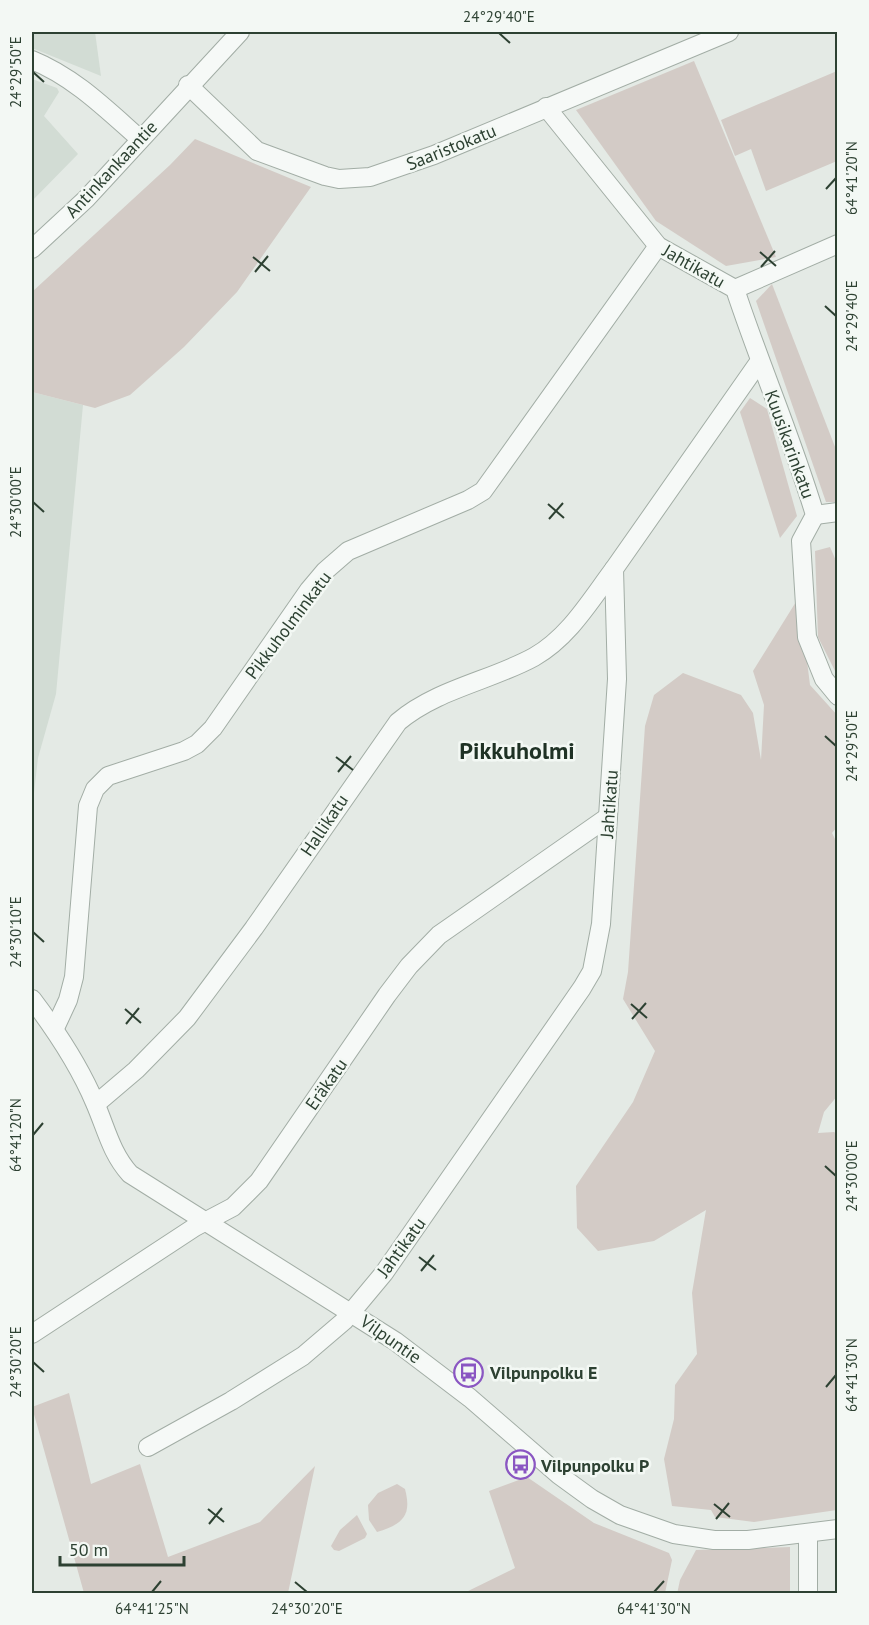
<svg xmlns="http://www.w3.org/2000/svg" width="869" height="1625" viewBox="0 0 869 1625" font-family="'PT Sans',sans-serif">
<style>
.built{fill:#d2dcd4}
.green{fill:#d3cbc6}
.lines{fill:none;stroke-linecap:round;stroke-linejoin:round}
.minor-casing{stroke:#a2ada5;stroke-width:20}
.minor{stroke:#f6f9f7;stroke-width:18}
.ticks{fill:none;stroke:#2d4132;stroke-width:2}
.labels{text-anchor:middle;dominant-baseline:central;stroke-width:5;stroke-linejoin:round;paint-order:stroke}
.street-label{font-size:18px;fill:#2d4132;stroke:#f3f8f4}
.poi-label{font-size:18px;font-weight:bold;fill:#2d4132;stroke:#f3f8f4;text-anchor:start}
.district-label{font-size:24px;font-weight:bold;fill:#1f3225;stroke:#f3f8f4}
.neatline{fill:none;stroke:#2d4132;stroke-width:2}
.ticks-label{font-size:15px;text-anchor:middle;fill:#2d4132}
</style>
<rect width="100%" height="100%" fill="#e4eae5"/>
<g class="built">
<path d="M32 32H95L101 76 32 48Z"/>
<path d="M32 79 57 88 59 92 44 116 78 154 32 201Z"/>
<path d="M32 392 83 405 56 694 38 758 32 810Z"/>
</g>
<g class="green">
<path d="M694 61 776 257 726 266 656 221 576 110Z"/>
<path d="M837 71V161L766 191 751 149 735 156 721 120Z"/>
<path d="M195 139 311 187 237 292 184 347 130 395 95 408 32 392V292L170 165Z"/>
<path d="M772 284 837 452V502H826L756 301Z"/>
<path d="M750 398 767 409 797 516 780 538 740 412Z"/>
<path d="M830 547 837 563V675L818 637 815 551Z"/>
<path d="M799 597 810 685 838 716V826L832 833 838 845V1095L824 1112 818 1133 834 1132 837 1134V1510L754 1522 715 1517 711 1510 672 1506 664 1459 674 1419 675 1385 697 1354 692 1293 706 1210 654 1241 598 1251 577 1228 576 1186 633 1102 655 1051 623 999 628 972 645 726 654 695 683 673 741 695 753 713 761 760 764 705 753 671Z"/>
<path d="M69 1393 91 1484 140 1464 168 1557 260 1522 315 1466 288 1593H84L32 1407Z"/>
<path d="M527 1477 594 1523 669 1553 672 1560 665 1593H464L515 1568 489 1491Z"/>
<path d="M397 1484 405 1489C412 1516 403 1524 377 1532L369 1520 368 1505 378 1493Z"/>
<path d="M357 1515 367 1534 365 1538 339 1551 334 1550 331 1546 340 1530Z"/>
<path d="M790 1547V1593L677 1594 680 1580 696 1550Z"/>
</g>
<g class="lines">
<defs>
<g id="minor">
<path d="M32 60C74 77 106 109 140 139"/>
<path d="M188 85 257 151 325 176 339 179 370 177 434 155 729 32"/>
<path d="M546 107 658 246 735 289C760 365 792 438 815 515L801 541 807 637 824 679 838 696"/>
<path d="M32 249 86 199 240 32"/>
<path d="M735 289 838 244"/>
<path d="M815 515 838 512"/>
<path d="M32 999C57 1032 79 1065 95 1103 106 1128 111 1153 130 1174L395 1341 470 1398 559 1475 592 1499 620 1515 674 1534 714 1540H748L838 1529"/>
<path d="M55 1028 68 1000 74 977 88 806 95 789 108 776 184 751 197 744 213 728 309 590 325 571 348 551 468 500 483 491 658 246"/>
<path d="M96 1104 136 1070 187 1018 254 928 398 722C437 689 490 681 534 657 569 637 590 601 614 569"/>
<path d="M32 1334 195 1227 233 1207 259 1181 387 995 409 966 439 935 608 817"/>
<path d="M148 1447 231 1401 303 1356 344 1321 384 1273 582 988 592 971 601 924 617 679 614 569 759 362"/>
<path d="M808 1533V1594"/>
</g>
</defs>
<use href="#minor" class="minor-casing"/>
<use href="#minor" class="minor"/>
</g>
<path class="ticks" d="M499 33 510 43M33 72 44 82M826 189 836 178M760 252 776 266M253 257 270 271M761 267 775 251M255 272 268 256M825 306 836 316M33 502 44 512M548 504 564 518M549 519 563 503M825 736 836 746M336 757 353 770M338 772 351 756M33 932 44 942M631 1004 647 1018M125 1009 141 1023M632 1019 646 1003M126 1024 139 1008M33 1135 43 1123M825 1166 836 1176M419 1257 436 1270M421 1271 434 1255M33 1362 44 1372M826 1387 836 1375M714 1504 730 1517M208 1509 224 1522M716 1519 729 1503M209 1524 222 1508M295 1582 307 1592M152 1592 161 1581M654 1592 664 1581"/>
<defs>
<symbol id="bus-ring" viewBox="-11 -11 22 22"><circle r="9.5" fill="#f3f8f4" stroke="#8a56c2" stroke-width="1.5"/><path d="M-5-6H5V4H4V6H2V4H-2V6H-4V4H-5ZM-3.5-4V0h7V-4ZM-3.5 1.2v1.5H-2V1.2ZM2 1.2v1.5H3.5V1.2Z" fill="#8a56c2"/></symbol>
</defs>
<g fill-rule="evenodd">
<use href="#bus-ring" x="452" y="1356" width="33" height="33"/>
<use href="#bus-ring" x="504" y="1448" width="33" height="33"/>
</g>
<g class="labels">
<g class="street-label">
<text transform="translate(451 147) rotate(-22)">Saaristokatu</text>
<text transform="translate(111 169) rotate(-47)">Antinkankaantie</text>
<text transform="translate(694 266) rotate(30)">Jahtikatu</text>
<text transform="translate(790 444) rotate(70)">Kuusikarinkatu</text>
<text transform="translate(288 625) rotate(-53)">Pikkuholminkatu</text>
<text transform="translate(609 804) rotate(-86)">Jahtikatu</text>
<text transform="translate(324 825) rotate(-56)">Hallikatu</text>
<text transform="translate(326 1084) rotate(-55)">Eräkatu</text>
<text transform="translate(401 1247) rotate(-54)">Jahtikatu</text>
<text transform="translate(391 1339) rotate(35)">Vilpuntie</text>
</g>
<g class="poi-label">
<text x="490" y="1372">Vilpunpolku E</text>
<text x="541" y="1465">Vilpunpolku P</text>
</g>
<g class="district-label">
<text x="517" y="750">Pikkuholmi</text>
</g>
</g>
<rect width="869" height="1625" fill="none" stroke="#f3f8f4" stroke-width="66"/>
<path d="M60 1556v9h124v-9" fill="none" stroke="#2d4132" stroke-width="3"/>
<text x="69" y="1556" font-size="18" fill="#2d4132" stroke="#f3f8f4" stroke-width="4.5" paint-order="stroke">50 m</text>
<rect x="33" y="33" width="803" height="1559" class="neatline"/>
<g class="ticks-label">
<text x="499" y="22">24°29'40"E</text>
<text transform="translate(16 72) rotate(-90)" y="5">24°29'50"E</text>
<text transform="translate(852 178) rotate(-90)" y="5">64°41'20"N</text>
<text transform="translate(852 316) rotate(-90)" y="5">24°29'40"E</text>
<text transform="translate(16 502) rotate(-90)" y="5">24°30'00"E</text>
<text transform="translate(852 746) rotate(-90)" y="5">24°29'50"E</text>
<text transform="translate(16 932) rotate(-90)" y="5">24°30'10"E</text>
<text transform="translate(16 1135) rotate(-90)" y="5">64°41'20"N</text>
<text transform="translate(852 1176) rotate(-90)" y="5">24°30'00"E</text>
<text transform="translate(16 1362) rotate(-90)" y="5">24°30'20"E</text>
<text transform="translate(852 1375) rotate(-90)" y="5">64°41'30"N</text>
<text x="152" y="1614">64°41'25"N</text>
<text x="307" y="1614">24°30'20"E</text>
<text x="654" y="1614">64°41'30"N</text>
</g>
</svg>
